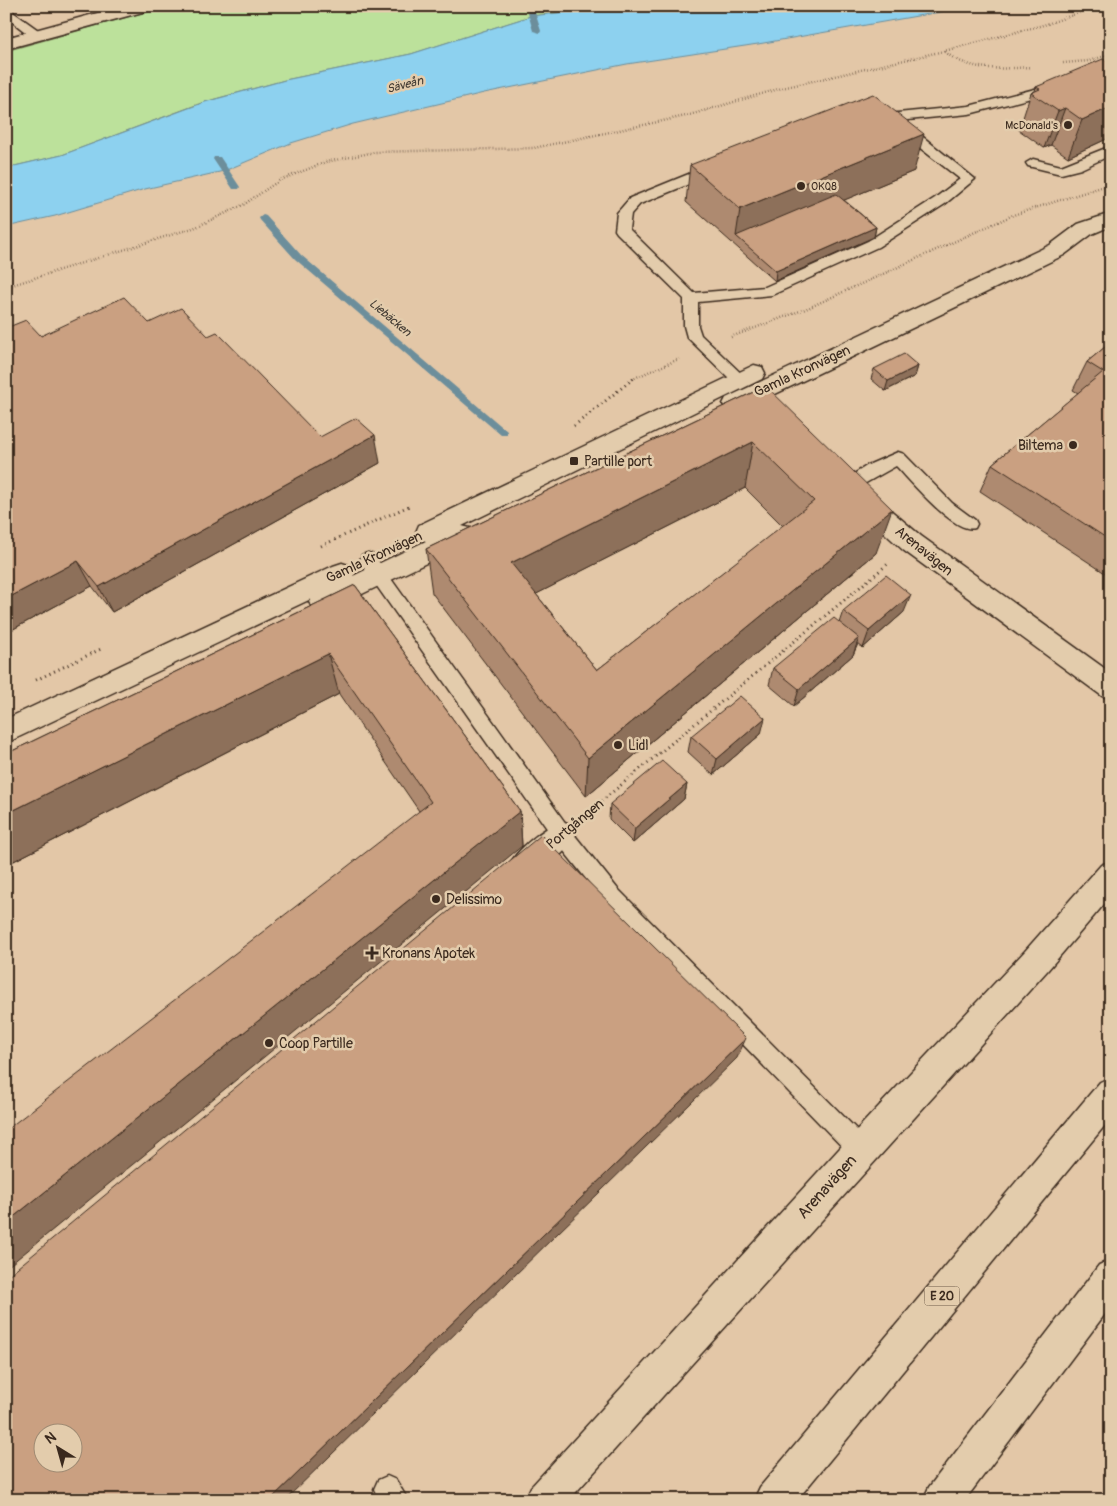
<svg xmlns="http://www.w3.org/2000/svg" width="1117" height="1506" viewBox="0 0 1117 1506" font-family="Pangolin,sans-serif">
<style>
.green{fill:#bce19b;stroke:#7c865c}
.water{fill:#8dd1ef;stroke:#6c8e9b}
.lines{fill:none;stroke-linecap:round;stroke-linejoin:round}
.stream{fill:#6c8e9b;fill-rule:evenodd}
.lane-casing{stroke:#3b2a1e;stroke-width:3}
.street-casing{stroke:#3b2a1e;stroke-width:3}
.highway-casing{stroke:#3b2a1e;stroke-width:3}
.path-far1{stroke:#3b2a1e;stroke-width:2.5;stroke-dasharray:0.5 2.5;stroke-linecap:butt}
.path{stroke:#3b2a1e;stroke-width:3;stroke-dasharray:1 4;stroke-linecap:butt}
.lane{fill:#e3ccac;fill-rule:evenodd}
.street{fill:#e3ccac;fill-rule:evenodd}
.highway{fill:#e3ccac;fill-rule:evenodd}
.wall{fill:#ae8a6f;stroke:#3b2a1e;fill-rule:evenodd}
.shaded-wall{fill:#8d705a;stroke:#3b2a1e}
.building{fill:#caa081;stroke:#3b2a1e;fill-rule:evenodd}
.poi-dot{fill:#3b2a1e;stroke:#e3ccac;stroke-width:2}
.labels{text-anchor:middle;dominant-baseline:central;stroke-width:5;stroke-linejoin:round;paint-order:stroke}
.far-poi-label{font-size:11px;fill:#3b2a1e;stroke:#e3ccac;text-anchor:end}
.far-water-label{font-size:12px;font-style:italic;fill:#433b33;stroke:#e3ccac}
.shield{fill:#e3ccac;stroke:#6d5b49;stroke-width:1}
.shield-label{font-size:12px;font-weight:bold;fill:#3b2a1e}
.street-label{font-size:14px;fill:#3b2a1e;stroke:#e3ccac}
.poi-label{font-size:14px;fill:#3b2a1e;stroke:#e3ccac;text-anchor:start}
.near-street-label{font-size:16px;fill:#3b2a1e;stroke:#e3ccac}
</style>
<rect width="100%" height="100%" fill="#e3c7a7"/>
<filter id="ink" filterUnits="userSpaceOnUse"><feTurbulence type="fractalNoise" baseFrequency=".02" numOctaves="2"/><feDisplacementMap in="SourceGraphic" scale="10" xChannelSelector="R" yChannelSelector="G"/><feConvolveMatrix kernelMatrix="1 2 1 2 8 2 1 2 1" color-interpolation-filters="sRGB"/></filter>
<g filter="url(#ink)">
<path class="green" d="M167 6H616L531 16 411 54 285 80 204 102 62 155 6 168V51Z"/>
<path class="water" d="M616 6H974L758 44 627 64 484 93 353 124 291 143 224 171 145 189 55 216 6 227V168L62 155 205 102 285 80 411 54 531 16Z"/>
<g class="lines">
<g class="stream">
<path d="M526 6H533L541 31 540 33 533 31Z"/>
<path d="M214 157H220L240 187 239 189H233L213 159Z"/>
<path d="M263 215 266 216 301 255 507 431V435H501L295 259 260 220 259 218Z"/>
</g>
<defs>
<g id="lane">
<path d="M6 7 41 32 43 35 41 38H33L6 17Z"/>
<path d="M1054 84 1058 85 1060 88 1058 91 969 114 877 123 871 119 877 115 969 106Z"/>
<path d="M902 123 907 124 975 179 945 204 878 247 772 295 698 302V326L701 335 748 380 745 384H735L687 337 684 326V299L617 233 615 230 617 213 630 198 706 167H716L718 170 716 173 640 204 631 214 629 229 694 293 765 287 868 241 935 198 960 179 897 130 896 127Z"/>
<path d="M1111 146V155L1081 169 1061 174 1028 166 1026 163 1033 159 1061 166Z"/>
<path d="M898 452 904 454 952 503 975 520 977 524 975 528C955 535 910 480 896 466L855 489 849 491 843 489 841 485 843 481 868 465Z"/>
<path d="M368 553 374 555 569 828 617 888 869 1142 872 1150 869 1158 861 1161 853 1158 603 900 555 840 362 565 360 560 362 555Z"/>
<path d="M387 1476 396 1480 408 1500H379L374 1489 378 1480Z"/>
</g>
<g id="street">
<path d="M123 6H153L150 10 6 49V38Z"/>
<path d="M1111 213V226L1092 234 1064 255 742 410 734 412 726 410 723 404 726 398 1050 245 1078 224Z"/>
<path d="M754 365 762 367 765 373 762 379 462 526 470 528 473 535 470 542 331 609 322 612 313 609 309 602 311 599 6 743V719L333 566 342 563 351 566 355 573 353 576 426 541 419 539 416 532 419 525Z"/>
<path d="M859 487 867 490 921 536 1111 673V699L1102 696 903 550 851 502 847 496 851 490Z"/>
<path d="M562 821 572 825 576 834C568 852 542 873 523 880L513 876 508 867C517 849 543 828 562 821Z"/>
<path d="M1111 861V896L1047 971 569 1500H525L531 1487 849 1138 1025 951 1101 865Z"/>
</g>
<g id="highway">
<path d="M1111 1077V1118L797 1500H754L760 1487 1100 1082Z"/>
<path d="M1111 1260V1306L965 1500H923L929 1487 1099 1265Z"/>
</g>
</defs>
<use href="#lane" class="lane-casing"/>
<use href="#street" class="street-casing"/>
<use href="#highway" class="highway-casing"/>
<g class="path-far1">
<path d="M945 52C970 72 1000 69 1031 67"/>
<path d="M1063 63 1089 61 1111 54"/>
<path d="M6 287 196 227 243 205 280 180 326 162 375 152 534 148 686 116 782 88 944 51 1047 24 1098 6"/>
<path d="M731 337 808 308 1013 215 1111 184"/>
<path d="M632 379 679 359"/>
</g>
<g class="path">
<path d="M574 426 634 378"/>
<path d="M321 546 409 506"/>
<path d="M36 680 103 648"/>
<path d="M586 814 889 563"/>
</g>
<use href="#lane" class="lane"/>
<use href="#street" class="street"/>
<use href="#highway" class="highway"/>
</g>
<g class="wall">
<path d="M1111 64V137L1068 157 1051 145 1044 148 1019 130 1031 93 1035 91 1036 87Z"/>
<path d="M690 165 914 171 844 200 876 227 874 237 775 281 686 202Z"/>
<path d="M149 323 208 336 320 437 380 463 112 612 92 586 6 633 41 336Z"/>
<path d="M1111 342V577L980 491 992 464 1078 393 1073 390 1087 362Z"/>
<path d="M918 366 915 376 885 391 871 379 874 369Z"/>
<path d="M766 386 876 553 586 796 432 593 426 549ZM745 488 783 526 597 670 536 594Z"/>
<path d="M355 585 520 811 522 846 419 811 339 694 6 865V754Z"/>
<path d="M843 611 904 612 863 648 858 644 853 655 794 706 769 685 773 668 839 623Z"/>
<path d="M761 734 713 775 688 752 691 736Z"/>
<path d="M687 784 684 799 633 843 609 819 610 804Z"/>
</g>
<g class="shaded-wall">
<path d="M1111 107V137L1068 157 1082 120Z"/>
<path d="M1065 108 1051 145 1044 148 1058 111Z"/>
<path d="M924 134 914 171 744 242 736 236 740 209Z"/>
<path d="M876 227 874 237 775 281 776 271Z"/>
<path d="M918 366 915 376 885 391 888 381Z"/>
<path d="M375 435 380 463 112 612 99 587Z"/>
<path d="M753 442 745 488 513 606 511 563Z"/>
<path d="M892 509 876 553 586 796 588 758Z"/>
<path d="M78 561 92 586 6 633V599Z"/>
<path d="M911 595 904 612 863 648 869 631Z"/>
<path d="M859 638 853 655 794 706 799 689Z"/>
<path d="M328 654 339 694 6 865V814Z"/>
<path d="M765 718 761 734 713 775 717 759Z"/>
<path d="M687 784 684 799 633 843 635 828Z"/>
<path d="M520 811 522 846 6 1268V1223Z"/>
<path d="M746 1038 737 1058 285 1500H270Z"/>
</g>
<g class="building">
<path d="M1103 59 1111 64V107L1082 120 1065 108 1058 111 1031 93 1040 89 1036 87Z"/>
<path d="M873 94 924 134 740 209 690 165Z"/>
<path d="M836 194 876 227 776 271 736 236Z"/>
<path d="M124 297 149 323 181 308 208 336 217 332 320 437 356 418 375 435 99 587 78 561 6 599V328L26 320 41 336Z"/>
<path d="M1111 342V541L992 464 1103 372 1087 362Z"/>
<path d="M904 354 918 366 888 381 874 369Z"/>
<path d="M766 386 892 509 588 758 426 549ZM753 442 814 501 597 670 511 563Z"/>
<path d="M886 575 911 595 869 631 843 611Z"/>
<path d="M355 585 520 811 6 1223V1130L431 802 328 654 6 814V754Z"/>
<path d="M834 618 859 638 799 689 773 668Z"/>
<path d="M740 696 765 718 717 759 691 736Z"/>
<path d="M662 761 687 784 635 828 610 804Z"/>
<path d="M541 835 746 1038 270 1500H10L6 1494V1277ZM42 1434H72V1464H42Z"/>
</g>
</g>
<g class="poi-dot">
<circle cx="1068" cy="125" r="5"/>
<circle cx="801" cy="186" r="5"/>
<circle cx="1073" cy="445" r="5"/>
<rect x="569" y="456" width="10" height="10" rx="2.5"/>
<circle cx="618" cy="745" r="5"/>
<circle cx="436" cy="899" r="5"/>
<path d="M369.5 945.5h5v5h5v5h-5v5h-5v-5h-5v-5h5z"/>
<circle cx="269" cy="1043" r="5"/>
</g>
<g class="labels">
<g class="far-poi-label">
<text x="1058" y="125">McDonald's</text>
<text x="811" y="186" text-anchor="start">OKQ8</text>
</g>
<g class="far-water-label">
<text transform="translate(405 85) rotate(-14)">Säveån</text>
<text transform="translate(390 318) rotate(40)">Liebäcken</text>
</g>
<rect class="shield" x="924.5" y="1286.5" width="35" height="19" rx="4"/>
<g class="shield-label">
<text x="942" y="1296">E 20</text>
</g>
<g class="street-label">
<text transform="translate(802 371) rotate(-25)">Gamla Kronvägen</text>
<text transform="translate(924 551) rotate(39)">Arenavägen</text>
<text transform="translate(374 557) rotate(-25)">Gamla Kronvägen</text>
<text transform="translate(575 824) rotate(-40)">Portgången</text>
</g>
<g class="poi-label">
<text x="1063" y="445" text-anchor="end">Biltema</text>
<text x="584" y="461">Partille port</text>
<text x="628" y="745">Lidl</text>
<text x="446" y="899">Delissimo</text>
<text x="382" y="953">Kronans Apotek</text>
<text x="279" y="1043">Coop Partille</text>
</g>
<g class="near-street-label">
<text transform="translate(827 1187) rotate(-48)">Arenavägen</text>
</g>
</g>
<rect width="1117" height="1506" fill="none" stroke="#e3ccac" stroke-width="25"/>
<rect x="12" y="12" width="1092" height="1481" fill="none" stroke="#3b2a1e" stroke-width="2" filter="url(#ink)"/>
<g transform="translate(58 1448) rotate(323)"><circle r="24" fill="#e3ccac" stroke="#a08b73"/>
<path d="M0-4L9 19L0 12L-9 19Z" fill="#3b2a1e"/>
<text y="-8" font-size="14" font-weight="bold" text-anchor="middle" fill="#3b2a1e">N</text>
</g>
</svg>
